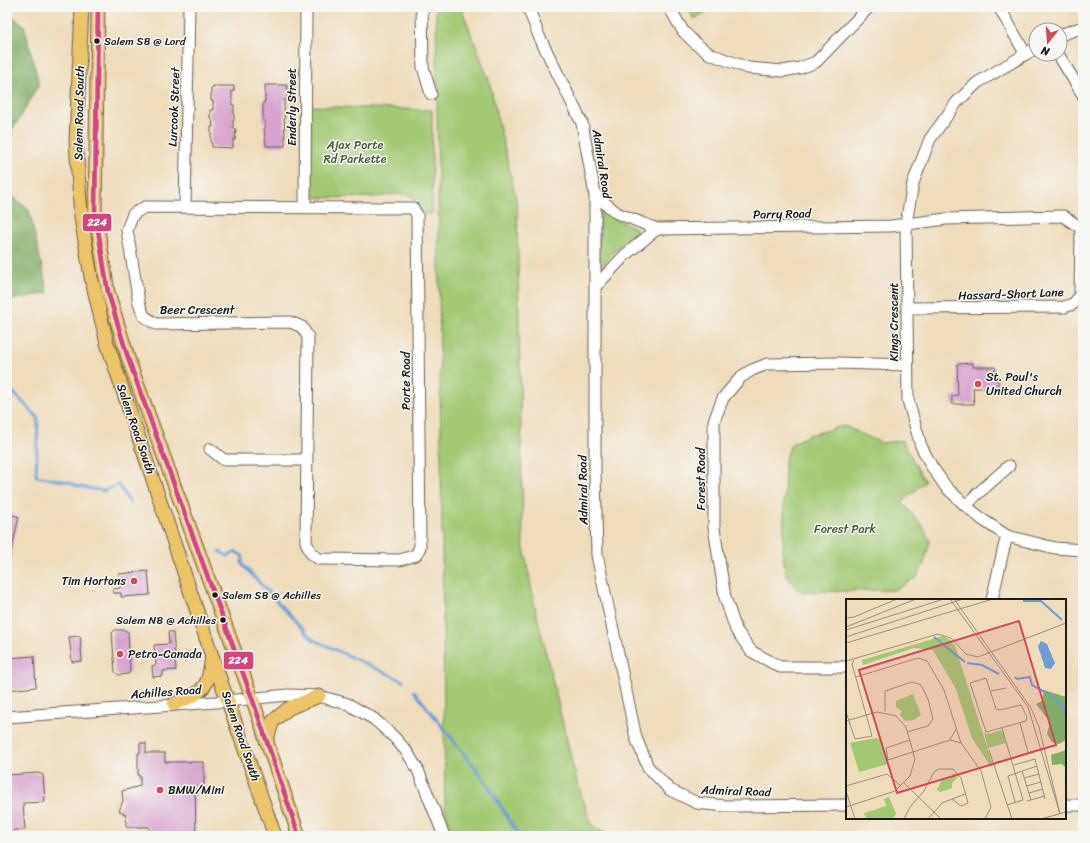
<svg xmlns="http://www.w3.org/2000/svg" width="1090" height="843" viewBox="0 0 1090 843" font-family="Sriracha,sans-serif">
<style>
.green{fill:#a3c974;stroke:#607248}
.forest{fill:#82ad66;stroke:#4f6441}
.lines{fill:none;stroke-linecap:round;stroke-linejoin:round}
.stream{stroke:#6c9dd6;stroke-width:3}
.building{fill:#d8a4cf}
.minor-casing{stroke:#665f54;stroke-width:13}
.major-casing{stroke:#665f54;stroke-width:15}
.minor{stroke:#fff;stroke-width:11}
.major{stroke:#edc569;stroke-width:13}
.bus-1-casing{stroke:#f6f6f2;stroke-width:8}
.bus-1{stroke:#d4457c;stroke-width:5}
.bus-dot{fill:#1c1c1c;stroke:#f6f6f2;stroke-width:1.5}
.poi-dot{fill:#d1495b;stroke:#f6f6f2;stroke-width:1.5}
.labels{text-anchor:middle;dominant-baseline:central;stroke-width:3;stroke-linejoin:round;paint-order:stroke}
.bus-label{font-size:11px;fill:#1c1c1c;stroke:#f6f6f2;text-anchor:start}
.street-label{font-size:12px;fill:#1c1c1c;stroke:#f6f6f2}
.park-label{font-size:12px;fill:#4b593b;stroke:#f6f6f2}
.poi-label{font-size:12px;fill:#1c1c1c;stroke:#f6f6f2;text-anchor:start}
.inset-river{fill:none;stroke:#6c9dd6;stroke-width:2}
.inset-road{fill:none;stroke:#9b8f7b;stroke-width:1}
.view{fill:#d1495b;fill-opacity:0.15;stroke:#d1495b;stroke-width:2}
.inset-edge{fill:none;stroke:#1c1c1c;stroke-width:2}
.line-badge{stroke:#f6f6f2;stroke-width:1.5}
.badge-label{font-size:11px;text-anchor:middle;font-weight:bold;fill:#fff}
</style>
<rect width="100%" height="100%" fill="#f6f6f2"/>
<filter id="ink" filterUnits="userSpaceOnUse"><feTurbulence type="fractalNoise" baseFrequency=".025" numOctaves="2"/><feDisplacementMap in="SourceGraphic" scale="8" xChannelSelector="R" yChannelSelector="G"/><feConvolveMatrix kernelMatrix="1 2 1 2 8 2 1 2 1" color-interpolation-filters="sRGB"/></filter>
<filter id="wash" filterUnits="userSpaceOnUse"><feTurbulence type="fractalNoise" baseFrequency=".012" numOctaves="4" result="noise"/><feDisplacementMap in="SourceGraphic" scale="16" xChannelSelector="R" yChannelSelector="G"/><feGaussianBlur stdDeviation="0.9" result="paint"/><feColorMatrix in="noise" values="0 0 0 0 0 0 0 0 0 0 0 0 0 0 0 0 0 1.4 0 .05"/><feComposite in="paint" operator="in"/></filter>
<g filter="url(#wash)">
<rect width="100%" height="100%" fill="#efdcbb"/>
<g class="green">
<path d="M436 7H461L489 80 517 203 523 542 535 608 577 782 592 825 609 836H453L445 809Z"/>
<path d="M687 7H715L694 19Z"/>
<path d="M309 106 432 110V214L417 215 420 203C405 188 392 196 375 197L320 198C315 197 312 195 310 189Z"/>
<path d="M603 210 613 218 637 229 636 231 619 246 601 267 599 265 600 213Z"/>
<path d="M844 426 882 443 902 440 925 482 902 502 922 525 930 541 924 563 917 577 894 590 805 592 796 589 786 576 783 556 785 460 791 444 809 435Z"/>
</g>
<g class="forest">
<path d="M7 13 24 25 39 84 17 123 7 136Z"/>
<path d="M7 192 29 210 48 293 7 301Z"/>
</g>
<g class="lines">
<g class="stream">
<path d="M7 386 38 418 36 476 69 482 76 486 105 491 118 484 130 503"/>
<path d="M220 552 228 556 236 552 243 556 242 564 312 639 403 681"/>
<path d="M414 691 484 779 519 836"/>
</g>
</g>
<g id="blocks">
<g class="building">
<path d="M265 85H287V100H284L285 146H266L264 128H265V121H263V102H265Z"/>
<path d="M213 86H234V91H232V105H234V121H233V129H236L235 140H233V148L212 147V143H211V127H213L212 119 210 118V110H213V101H211V88H213Z"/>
<path d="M973 363V367H995V380H998V392H988V388H973L974 404H952V396L958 395 957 364Z"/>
<path d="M7 513 19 517 8 566H7Z"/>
<path d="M148 571 150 595 121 597V593H113V589L120 588 119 574Z"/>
<path d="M115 630H124L128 632 130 671 128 674 118 675 115 672 112 633Z"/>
<path d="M168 632H173L176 670 163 671V676L153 677 152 666 156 665 154 645 169 644Z"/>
<path d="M80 636 82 661 72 662 69 637Z"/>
<path d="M34 656 36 687 7 690V658Z"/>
<path d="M140 743H146V753H165V762H204V789H195L196 836H149V827H126V815L119 811 123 801 122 791 140 786V776H138V753H140Z"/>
<path d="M38 773 43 775 45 802 23 803 25 830H14L15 836H7V775Z"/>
</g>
</g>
</g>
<g filter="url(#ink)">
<use href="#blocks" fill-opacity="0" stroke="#665f54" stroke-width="1"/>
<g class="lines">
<defs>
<g id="minor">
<path d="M422 7 423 67 431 94"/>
<path d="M528 7 539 36 582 123 595 195V473L597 555 636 738 648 767 670 790 697 803 725 806 847 805"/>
<path d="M669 7 683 31 696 44 710 54 748 68 783 71 800 68 816 62 869 7"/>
<path d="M999 7 1025 53"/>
<path d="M1060 35 1083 27"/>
<path d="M1036 48 977 83 957 102 930 139 913 183 906 224 908 400 921 446 932 467 946 487 966 506 983 520 1007 536 1055 548 1083 550"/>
<path d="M1058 54 1083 95"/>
<path d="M595 195 617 213 657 229 891 226 946 219 1063 216 1081 228 1080 296 1073 304 1064 307 908 308"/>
<path d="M145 207 413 208 417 215 420 547 416 555 400 560 319 559 311 553 306 542 308 337 302 327 290 322 156 324 144 316 139 303 127 230 133 214Z"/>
<path d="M185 207 189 7"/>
<path d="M305 207 306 7"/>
<path d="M596 286 625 255 657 229"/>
<path d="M210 449 224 460H307"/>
<path d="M966 506 976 495 1009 466"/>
<path d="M992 600 1003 551 1007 536"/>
<path d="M847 667H780L751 651 736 630 725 597 714 528V421L723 398 741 377 752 370 767 364 837 363 907 365"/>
<path d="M7 717 216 702 288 695 319 696 348 704 374 719 394 737 407 752 418 770 444 836"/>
<path d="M1065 805H1083"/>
</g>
<g id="major">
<path d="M82 7 76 141 81 217 91 277 107 343 212 656 275 836"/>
<path d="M98 7 95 211 108 292 129 361 252 698 299 836"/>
<path d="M174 704C186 699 202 694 207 681 210 673 211 664 212 656"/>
<path d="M266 741 273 721 289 708 319 696"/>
</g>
</defs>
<use href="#minor" class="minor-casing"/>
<use href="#major" class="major-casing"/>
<use href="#minor" class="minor"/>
<use href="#major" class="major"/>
<defs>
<path id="bus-1" d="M98 7 95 211 108 292 129 361 252 698 299 836"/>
</defs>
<use href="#bus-1" class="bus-1-casing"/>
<use href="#bus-1" class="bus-1"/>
</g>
</g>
<g class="bus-dot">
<circle cx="97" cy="41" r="3.5"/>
<circle cx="215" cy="595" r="3.5"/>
<circle cx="223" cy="620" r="3.5"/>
</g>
<g class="poi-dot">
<circle cx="978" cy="384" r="4"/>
<circle cx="134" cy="581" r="4"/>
<circle cx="120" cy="654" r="4"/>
<circle cx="160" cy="790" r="4"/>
</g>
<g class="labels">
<g class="bus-label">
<text x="104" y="41">Salem SB @ Lord</text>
<text x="222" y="595">Salem SB @ Achilles</text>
<text x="216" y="620" text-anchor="end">Salem NB @ Achilles</text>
</g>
<g class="street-label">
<text transform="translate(174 107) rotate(-88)">Lurcook Street</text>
<text transform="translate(292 107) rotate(-90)">Enderly Street</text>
<text transform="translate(79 113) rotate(-89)">Salem Road South</text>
<text transform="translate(602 164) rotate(81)">Admiral Road</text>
<text transform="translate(782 214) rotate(-1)">Parry Road</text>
<text transform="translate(1011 294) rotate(-2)">Hassard-Short Lane</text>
<text x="197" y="310">Beer Crescent</text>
<text transform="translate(894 322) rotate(-90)">Kings Crescent</text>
<text transform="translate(406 381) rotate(-90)">Porte Road</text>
<text transform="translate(136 429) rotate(71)">Salem Road South</text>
<text transform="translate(701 479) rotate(-90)">Forest Road</text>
<text transform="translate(583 490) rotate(-91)">Admiral Road</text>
<text transform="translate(166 692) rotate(-4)">Achilles Road</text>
<text transform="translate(241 736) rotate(71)">Salem Road South</text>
<text transform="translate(736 791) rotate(2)">Admiral Road</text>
</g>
<g class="park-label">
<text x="355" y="145">Ajax Porte<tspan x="355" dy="14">Rd Parkette</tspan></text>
<text x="845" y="529">Forest Park</text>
</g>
<g class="poi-label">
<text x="986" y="377">St. Paul's<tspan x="986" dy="14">United Church</tspan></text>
<text x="126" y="581" text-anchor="end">Tim Hortons</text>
<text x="128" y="654">Petro-Canada</text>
<text x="168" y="790">BMW/Mini</text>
</g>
</g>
<g transform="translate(846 599)">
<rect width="220" height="220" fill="#efdcbb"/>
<path d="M97 37 104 41 109 47 147 166 145 168 126 139 110 90 87 51 68 49 17 66 16 61ZM67 95 75 116 68 121 59 122 54 116 56 112 50 108V102ZM156 131 160 144 142 149 138 134 143 135ZM30 139 35 141 42 165 13 173 4 144ZM108 174 112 178 106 184V189L94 193 91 191 96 180H102ZM43 198 50 214 48 220H20L18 214 40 207 38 200Z" fill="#a3c974"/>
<path d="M198 91 220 98V141L213 145 206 143 201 135 204 123 190 105 196 102ZM220 151V169L216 165 206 166 205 156Z" fill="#82ad66"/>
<path d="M195 42 201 45 206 57 209 64 205 70 199 69 192 47Z" fill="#6c9dd6"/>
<path class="inset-river" d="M177 2H195L216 21M88 38 119 63M121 64 136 66 153 75M169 78 171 80 184 78 186 86 206 97 217 108 220 117"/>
<path class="inset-road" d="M104 0 182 108 214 215M108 0 185 109 193 128 214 215M0 19 8 18 51 0M0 28 70 0M0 31 98 0M0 38 117 0M0 44 147 0M0 62 92 35 105 39 120 55 132 58 220 24M10 78 72 59 81 62 98 91 115 144 135 172 145 208 139 220M140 79 150 110 154 111 175 106 181 118 180 122 140 133 124 84ZM145 92 160 89M39 112V92L66 83 75 86 82 100 87 120 82 127 61 133M0 113 9 140 26 137 6 65 8 61M0 122 31 113 50 117 60 128 69 160 64 177 49 192 0 208M174 124 182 153M156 129 177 201 161 206M64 141 40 149 42 161 104 141 115 144M104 141 110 130M143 151 166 220M148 164 198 149M168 166 189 160 199 200M176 172 185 201M178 179 193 175M58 184 95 220M0 187 41 175 55 187M181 187 195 183M0 192 9 220M183 194 197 190M181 202 199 197M169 203 162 177 191 167M58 220 64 208 78 192 88 173 93 170H107L115 179 122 204 115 207 106 200M82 220 96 204 119 195M195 220 220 213"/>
<path class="view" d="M173 22 210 146 51 194 13 71Z"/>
<rect width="220" height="220" class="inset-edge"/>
</g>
<g class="line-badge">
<rect x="82" y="213" width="30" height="19" rx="4" fill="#d4457c"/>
<rect x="223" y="651" width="31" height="19" rx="4" fill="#d4457c"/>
</g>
<g class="badge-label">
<text x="97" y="226">224</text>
<text x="238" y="664">224</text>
</g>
<rect width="1090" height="843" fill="none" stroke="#f6f6f2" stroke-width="24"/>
<g transform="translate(1048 42) rotate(197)"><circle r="19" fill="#f6f6f2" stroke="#9f9f9c"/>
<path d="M0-3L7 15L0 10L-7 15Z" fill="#d1495b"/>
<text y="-6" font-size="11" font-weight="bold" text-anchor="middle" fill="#1c1c1c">N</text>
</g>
</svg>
